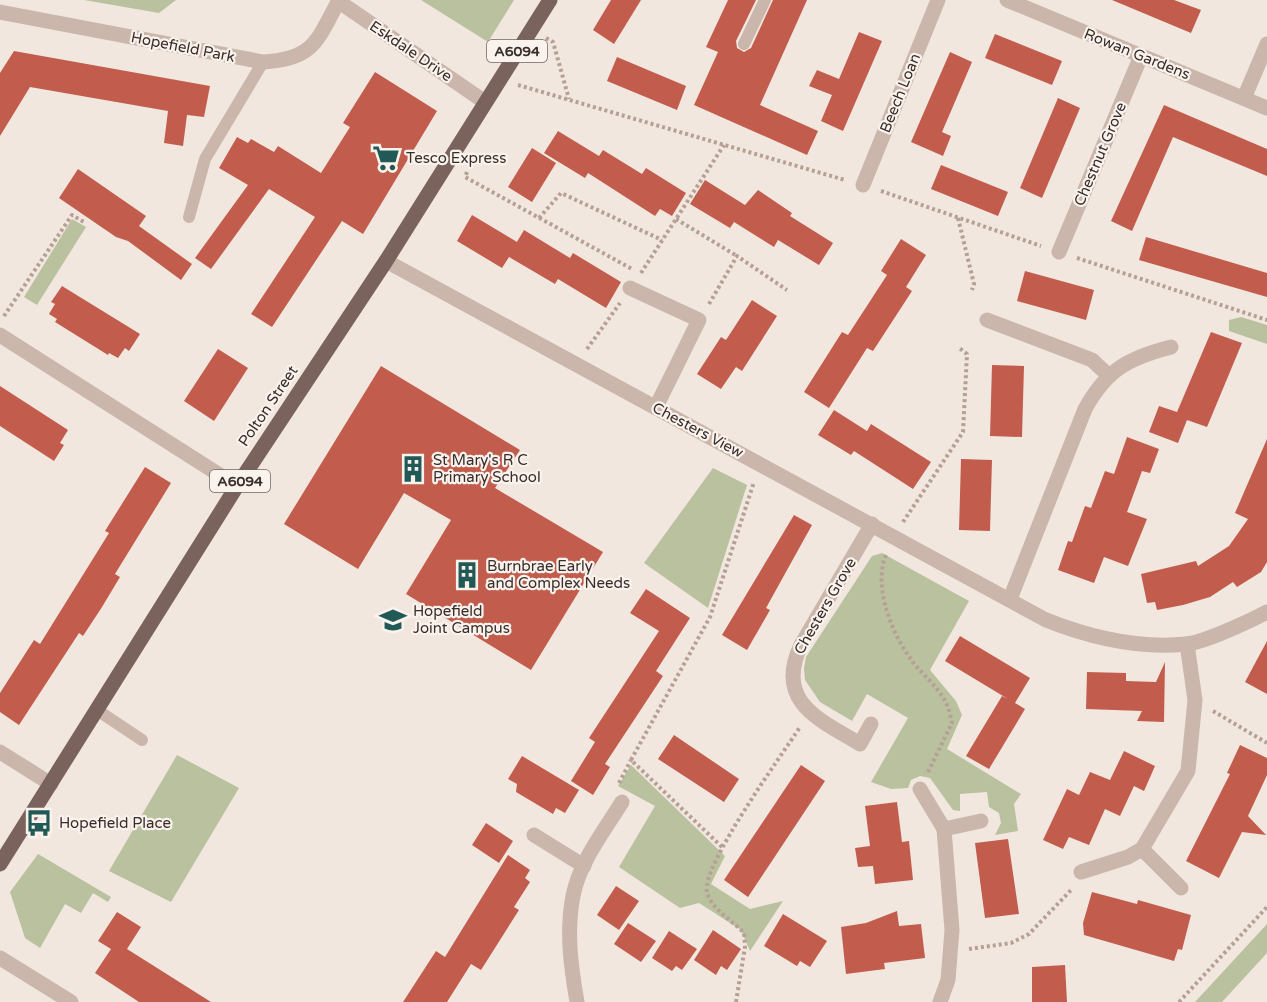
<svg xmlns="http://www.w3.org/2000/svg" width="1267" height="1002" viewBox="0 0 1267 1002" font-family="'Varela Round',sans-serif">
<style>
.green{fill:#b9c19f}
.building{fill:#c25d4e}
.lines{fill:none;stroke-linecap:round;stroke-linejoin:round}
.path{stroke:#b6a095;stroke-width:4;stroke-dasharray:3 3;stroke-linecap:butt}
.service{stroke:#cab6ab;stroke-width:12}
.minor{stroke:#cab6ab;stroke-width:15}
.primary{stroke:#7a635c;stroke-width:15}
.labels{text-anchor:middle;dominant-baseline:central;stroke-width:4.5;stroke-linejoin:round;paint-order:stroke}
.shield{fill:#faf2ec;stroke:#726864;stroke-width:1.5}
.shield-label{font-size:14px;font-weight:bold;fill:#382d2a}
.street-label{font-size:15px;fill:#382d2a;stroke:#faf2ec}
.poi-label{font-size:15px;fill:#382d2a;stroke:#faf2ec;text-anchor:start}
</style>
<rect width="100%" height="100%" fill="#f2e7df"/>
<g class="green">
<path d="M84 0H176L159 13Z"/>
<path d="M421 0H514L488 42Z"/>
<path d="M72 219 86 227 37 305 24 297Z"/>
<path d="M1241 317 1267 325V344L1229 331V320Z"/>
<path d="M713 468 747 485 708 608 644 563Z"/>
<path d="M882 553 969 601 930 670 956 701 962 715 947 749 1021 794 1014 804 1018 831 995 835 1001 823 999 813 989 807 987 792 960 794V811L953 810 930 778 920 776 911 780 908 788 891 789 871 782 908 718 867 694 852 721 820 702 805 680 804 668 806 657 872 556Z"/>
<path d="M177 755 239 788 171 902 109 871Z"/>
<path d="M631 765 725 856 711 884 750 909 783 901 750 951 741 930 699 903 680 908 619 867 655 806 618 786Z"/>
<path d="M38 854 111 897 108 902 93 893 81 913 65 904 40 948 25 938 10 892Z"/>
<path d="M1267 924V953L1222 1002H1195Z"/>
</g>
<g class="building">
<path d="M611 0H641L614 44 593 30Z"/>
<path d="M728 0H756L736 41 737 48 744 52 751 48 773 0H807L760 105 818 131 807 155 694 105 718 52 706 47Z"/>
<path d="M1112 0H1174L1201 10 1191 33Z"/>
<path d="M859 32 882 41 843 131 821 121 832 95 809 86 817 70 839 79Z"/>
<path d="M995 34 1062 61 1052 85 985 58Z"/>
<path d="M14 51 210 86 204 117 187 115 183 146 164 143 168 111 30 87 0 136V73Z"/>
<path d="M950 52 972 62 942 132 951 136 943 156 911 142Z"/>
<path d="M617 57 686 86 677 110 607 81Z"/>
<path d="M375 72 437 111 363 234 342 221 272 327 251 314 315 217 269 189 211 269 195 258 248 185 219 168 237 137 248 143 251 139 274 152 278 146 321 173 350 127 343 123Z"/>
<path d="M1058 98 1080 108 1042 198 1020 188Z"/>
<path d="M1164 105 1267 149V176L1173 137 1132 231 1111 221Z"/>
<path d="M558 131 599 156 603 150 642 174 646 168 686 193 672 216 660 209 655 216 588 173 585 178 544 153Z"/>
<path d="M532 148 556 163 532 202 508 187Z"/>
<path d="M941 165 1008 192 998 216 931 189Z"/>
<path d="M78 169 146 216 139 226 192 264 181 280 128 241 116 237 59 198Z"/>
<path d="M705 180 745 205 758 190 792 213 790 216 833 243 819 265 778 240 774 247 734 222 730 228 690 204Z"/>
<path d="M472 215 517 242 511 252 524 230 570 258 573 253 621 282 606 308 558 279 555 284 509 257 502 268 457 241Z"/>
<path d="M1146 237 1267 273V297L1139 260Z"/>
<path d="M901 239 926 255 906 287 912 291 873 351 867 348 829 408 804 392 842 332 848 335 887 275 881 271Z"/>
<path d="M1025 271 1094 290 1086 320 1017 301Z"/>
<path d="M62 286 140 334 129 351 125 348 118 358 109 353 108 355 55 322 57 319 49 314 55 304 51 302Z"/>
<path d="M752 300 777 316 742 371 736 367 721 389 697 374 721 337 726 340Z"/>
<path d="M1211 332 1242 343 1207 427 1187 420 1178 443 1149 432 1159 406 1177 412Z"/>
<path d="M218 349 248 368 214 421 184 401Z"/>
<path d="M992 365 1024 366 1022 437 990 436Z"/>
<path d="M381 366 520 450 495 488 603 552 531 670 406 594 451 520 404 493 358 569 284 524Z"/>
<path d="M0 386 68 430 60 443 64 445 54 461 0 426Z"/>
<path d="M834 410 867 431 871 424 931 462 913 489 854 451 851 455 818 435Z"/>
<path d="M1127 437 1159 449 1150 473 1142 471 1127 512 1147 519 1128 566 1104 557 1094 583 1058 570 1068 541 1072 542 1085 506 1091 508 1105 471 1114 474Z"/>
<path d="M1267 439V562L1261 572 1237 587 1233 582 1210 597 1183 605 1157 610 1155 602 1147 603 1141 574 1196 561 1198 566 1229 546 1248 519 1235 513Z"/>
<path d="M961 459 992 460 990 531 959 530Z"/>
<path d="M145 467 171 483 115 574 120 577 102 607 83 636 79 633 19 725 0 712V693L34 640 40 644 109 533 105 531Z"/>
<path d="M794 515 812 525 766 608 770 610 747 650 722 635Z"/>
<path d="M646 589 690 618 656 671 663 676 605 764 610 767 593 795 571 781 595 742 589 738 659 631 630 613Z"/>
<path d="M960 636 1030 678 1015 703 1025 709 989 769 966 756 1002 696 1008 699 945 661Z"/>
<path d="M1267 641V694L1245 682Z"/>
<path d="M1165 662 1164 722 1137 721 1142 711 1086 709 1087 672 1126 673V681L1156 682Z"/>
<path d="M674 735 739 779 724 802 658 759Z"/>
<path d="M1240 745 1267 758V775L1248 816 1266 835 1242 832 1219 878 1186 861 1230 774 1227 773Z"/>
<path d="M1124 751 1155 766 1144 791 1134 786 1120 816 1105 809 1089 845 1069 837 1063 849 1043 840 1067 789 1079 795 1090 772 1110 780Z"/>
<path d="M522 756 579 790 565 813 556 808 553 814 516 792 517 784 508 779Z"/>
<path d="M801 765 825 781 748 897 724 880Z"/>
<path d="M897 802 902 842 909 841 913 880 875 884 873 866 858 867 855 848 870 846 865 806Z"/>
<path d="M486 823 513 841 499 863 472 845Z"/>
<path d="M1008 839 1019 914 985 918 975 843Z"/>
<path d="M508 855 530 870 525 878 530 882 514 907 519 910 481 970 471 964 447 1002H403L436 951 445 957Z"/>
<path d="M616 886 639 901 619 930 597 915Z"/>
<path d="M1092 892 1137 904 1138 900 1191 915 1182 950 1178 949 1174 961 1084 935 1083 923Z"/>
<path d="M897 911 899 926 921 924 925 958 884 963 885 969 846 974 841 927 866 923Z"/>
<path d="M117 912 141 927 127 949 211 1002H139L95 973 111 949 98 941Z"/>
<path d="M783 914 827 941 810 967 800 961 797 966 764 946Z"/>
<path d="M628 923 656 941 641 962 614 944Z"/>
<path d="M713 930 741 949 727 970 721 966 716 975 694 960Z"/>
<path d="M669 931 697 949 682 970 676 966 672 971 652 958Z"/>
<path d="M1065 965 1067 1002H1032V967Z"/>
</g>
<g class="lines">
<g class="path">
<path d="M546 38 553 42 569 99"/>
<path d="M518 85 845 180"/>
<path d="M467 172 465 177 632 269"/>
<path d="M881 191 1041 246"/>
<path d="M539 218 561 193 662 240"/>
<path d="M958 218 974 284 972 290"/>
<path d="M676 219 737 256"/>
<path d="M1077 258 1267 320"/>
<path d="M641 273 724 145"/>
<path d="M709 304 737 256 787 290"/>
<path d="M4 316 72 215 84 222"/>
<path d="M587 349 620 303"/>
<path d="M903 522 963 432 967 354 958 347"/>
<path d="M886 555C873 585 891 632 910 658 920 673 937 685 945 701 949 707 950 716 952 723L928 772"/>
<path d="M1213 711 1267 743"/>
<path d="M619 783 631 760"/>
<path d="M722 847 631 760 710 617 754 482"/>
<path d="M969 949 1011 943 1029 934 1072 889"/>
<path d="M736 1002 745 947 744 933C733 921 710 908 707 892 701 866 782 755 800 727"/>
<path d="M1179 1002 1267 907"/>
</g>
<g class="service">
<path d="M744 44 765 0"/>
<path d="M189 217 205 159 263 62"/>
<path d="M97 710 142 740"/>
</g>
<g class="minor">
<path d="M1007 0 1267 108"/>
<path d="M338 1 485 102"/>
<path d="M0 12 263 62C314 59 317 41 339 0"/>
<path d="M1244 98 1267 44"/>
<path d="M863 185 938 0"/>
<path d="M1059 252 1141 56"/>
<path d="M386 261 1046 620C1089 637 1139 649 1186 644 1203 643 1250 621 1267 612"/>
<path d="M630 288 699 320 656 407"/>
<path d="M987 320 1092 360 1108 375"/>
<path d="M0 335 237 486"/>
<path d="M1010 599 1085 409C1107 369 1129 358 1171 347"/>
<path d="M871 724 860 744C820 720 774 702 801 645L872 524"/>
<path d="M0 752 51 784"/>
<path d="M920 789 944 829 952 930 948 980 940 1002"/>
<path d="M944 829 981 821"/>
<path d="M534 835 584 866"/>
<path d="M1142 849 1181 888"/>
<path d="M1081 872 1128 857 1142 849 1188 771 1195 700 1187 644"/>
<path d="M0 958 71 1002"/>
<path d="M577 1002C571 967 566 932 573 896 579 863 604 831 622 802"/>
</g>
<path class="primary" d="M0 864 237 486 386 261 550 0"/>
</g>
<defs>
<symbol id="supermarket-bare" viewBox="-9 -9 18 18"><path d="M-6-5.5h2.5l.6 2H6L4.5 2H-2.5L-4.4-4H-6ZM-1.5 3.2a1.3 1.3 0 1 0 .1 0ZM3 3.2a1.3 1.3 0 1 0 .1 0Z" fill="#215956" stroke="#faf2ec" stroke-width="2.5" paint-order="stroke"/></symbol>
<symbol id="building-bare" viewBox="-9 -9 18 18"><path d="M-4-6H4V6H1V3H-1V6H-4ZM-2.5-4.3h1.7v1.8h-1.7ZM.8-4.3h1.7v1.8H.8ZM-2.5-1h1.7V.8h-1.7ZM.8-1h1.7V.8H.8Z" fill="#215956" stroke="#faf2ec" stroke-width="2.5" paint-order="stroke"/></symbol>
<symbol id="school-bare" viewBox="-9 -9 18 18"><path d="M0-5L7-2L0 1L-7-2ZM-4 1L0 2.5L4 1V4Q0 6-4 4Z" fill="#215956" stroke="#faf2ec" stroke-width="2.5" paint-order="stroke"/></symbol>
<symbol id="bus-bare" viewBox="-9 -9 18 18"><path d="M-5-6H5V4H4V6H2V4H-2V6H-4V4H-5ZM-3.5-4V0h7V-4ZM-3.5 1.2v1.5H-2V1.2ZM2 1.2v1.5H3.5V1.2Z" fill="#215956" stroke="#faf2ec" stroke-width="2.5" paint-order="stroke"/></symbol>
</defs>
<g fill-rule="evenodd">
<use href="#supermarket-bare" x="367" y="139" width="38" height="38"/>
<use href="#building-bare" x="394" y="450" width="38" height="38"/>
<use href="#building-bare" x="448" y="556" width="38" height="38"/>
<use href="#school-bare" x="374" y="601" width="38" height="38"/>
<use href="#bus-bare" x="20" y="804" width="38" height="38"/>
</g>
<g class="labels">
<g class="shield">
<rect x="487" y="40" width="60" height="22" rx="4.5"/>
<rect x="210" y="470" width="60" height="22" rx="4.5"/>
</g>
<g class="shield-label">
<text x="517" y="51">A6094</text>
<text x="240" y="481">A6094</text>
</g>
<g class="street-label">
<text transform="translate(183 47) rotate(11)">Hopefield Park</text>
<text transform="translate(411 51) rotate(34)">Eskdale Drive</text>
<text transform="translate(1137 54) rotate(22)">Rowan Gardens</text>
<text transform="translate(900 93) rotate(-68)">Beech Loan</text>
<text transform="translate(1100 154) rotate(-67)">Chestnut Grove</text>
<text transform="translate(268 406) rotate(-56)">Polton Street</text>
<text transform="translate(698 430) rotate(28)">Chesters View</text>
<text transform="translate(825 606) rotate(-60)">Chesters Grove</text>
</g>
<g class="poi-label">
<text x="406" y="158">Tesco Express</text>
<text x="433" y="460">St Mary's R C<tspan x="433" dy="17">Primary School</tspan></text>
<text x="487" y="566">Burnbrae Early<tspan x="487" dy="17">and Complex Needs</tspan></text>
<text x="413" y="611">Hopefield<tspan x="413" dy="17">Joint Campus</tspan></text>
<text x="59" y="823">Hopefield Place</text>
</g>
</g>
</svg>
